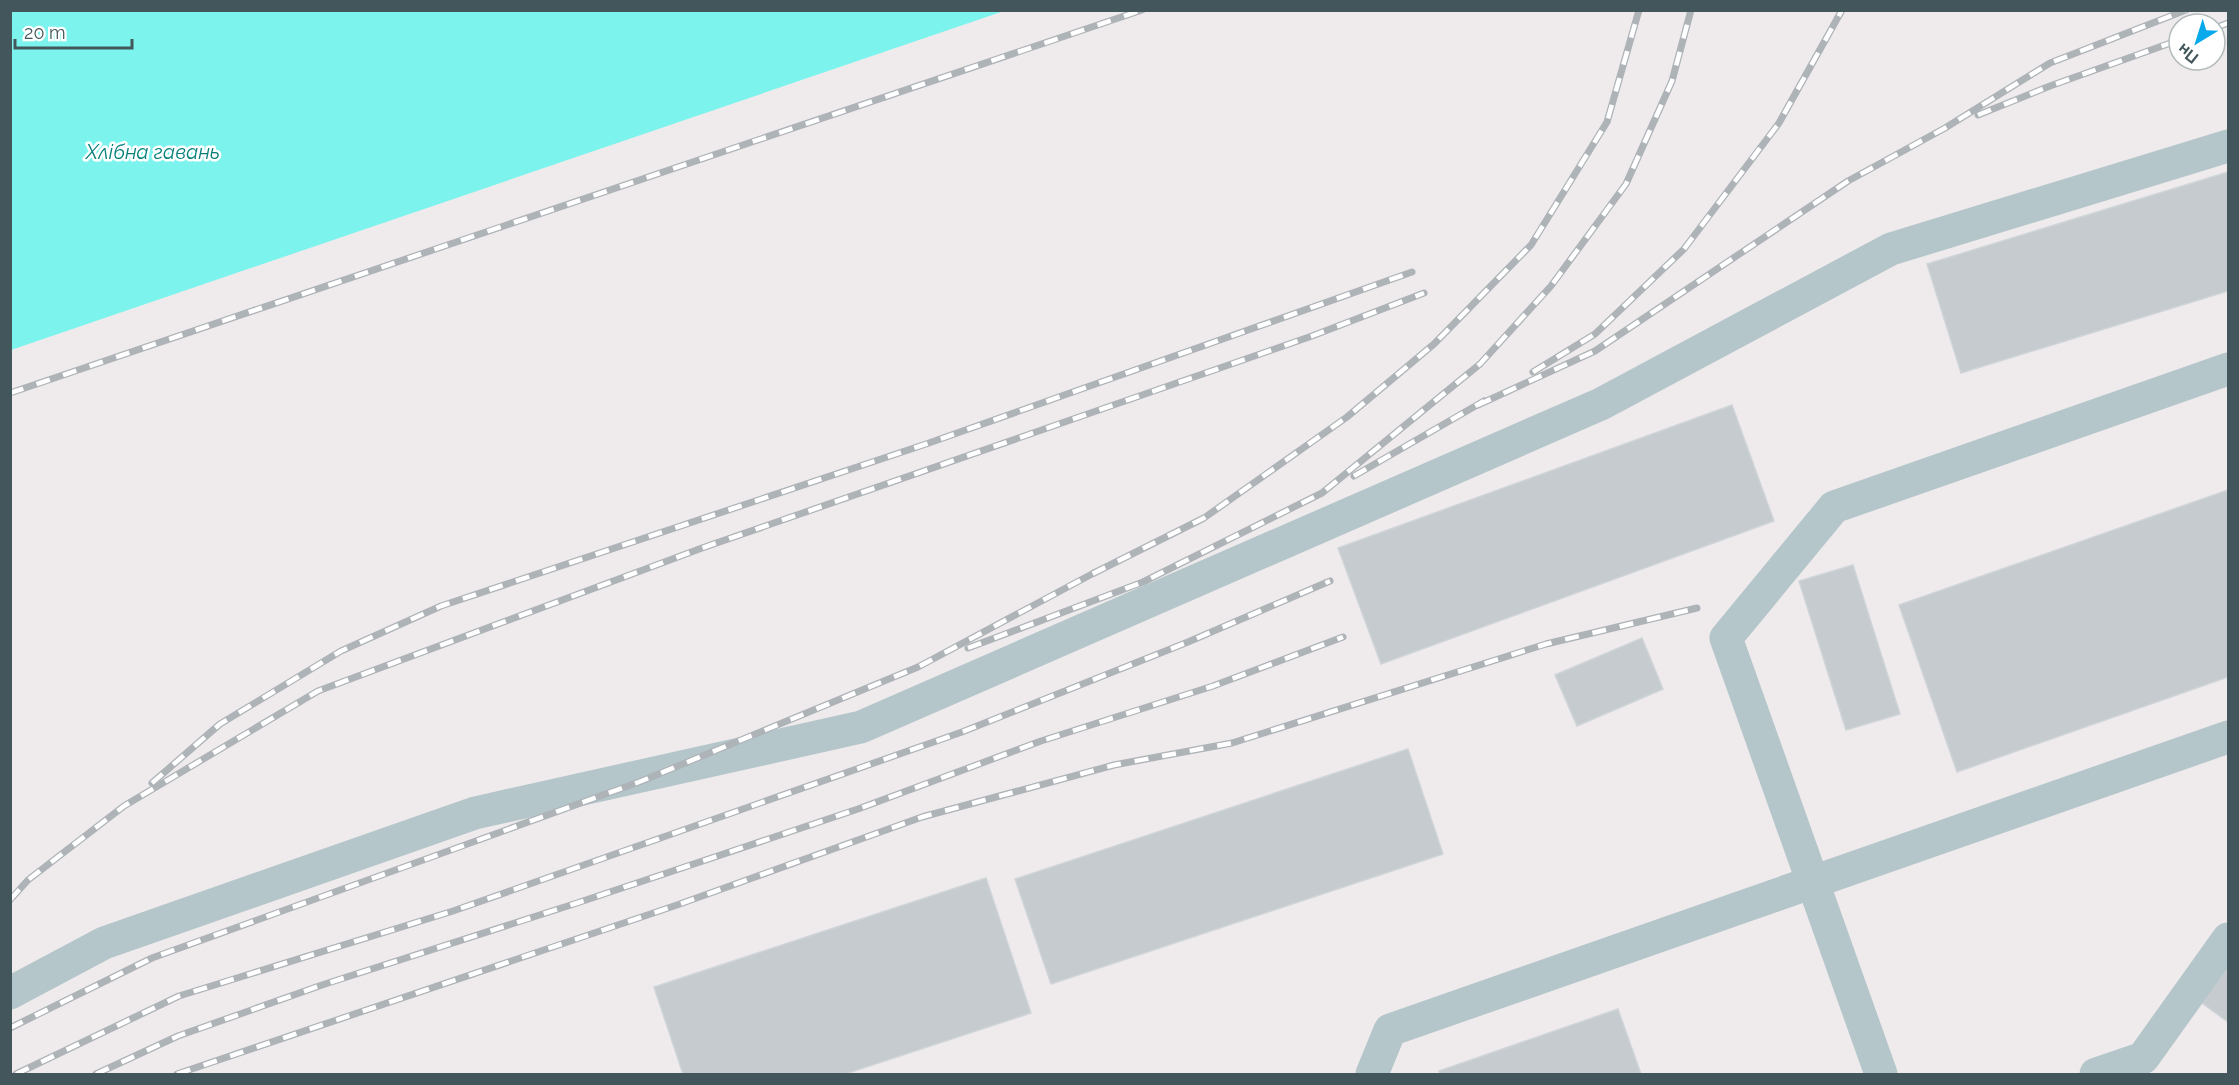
<svg xmlns="http://www.w3.org/2000/svg" width="2239" height="1085" viewBox="0 0 2239 1085" font-family="Raleway,sans-serif">
<style>
.water{fill:#7cf4ed}
.building{fill:#c5cbcf;stroke:#cfd4d8;stroke-width:1.5}
.lines{fill:none;stroke-linecap:round;stroke-linejoin:round}
.minor{stroke:#b5c6cb;stroke-width:33}
.rail-casing{stroke:#adb3b7;stroke-width:7}
.rail{stroke:#fff;stroke-width:4.5;stroke-dasharray:14;stroke-linecap:butt}
.labels{text-anchor:middle;dominant-baseline:central;stroke-width:5;stroke-linejoin:round;paint-order:stroke}
.water-label{font-size:20px;font-style:italic;fill:#05807a;stroke:#fff}
</style>
<rect width="100%" height="100%" fill="#efebec"/>
<path class="water" d="M11 10H1004V11L11 350Z"/>
<g class="building">
<path d="M2228 172V291L1961 373 1927 264Z"/>
<path d="M1732 405 1774 521 1381 664 1338 548Z"/>
<path d="M2228 490V677L1957 772 1899 605Z"/>
<path d="M1853 565 1900 714 1846 730 1799 581Z"/>
<path d="M1642 638 1663 689 1577 726 1555 675Z"/>
<path d="M1408 749 1443 854 1051 984 1015 879Z"/>
<path d="M986 878 1031 1013 845 1074H683L654 987Z"/>
<path d="M2228 966V1022L2202 1003Z"/>
<path d="M1618 1009 1641 1074H1440L1439 1071Z"/>
</g>
<g class="lines">
<g class="minor">
<path d="M10 993 104 943 475 813 861 727 1601 404 1891 249 2228 146"/>
<path d="M1372 1074 1390 1030 2228 737"/>
<path d="M1881 1074 1726 638 1834 507 2228 369"/>
<path d="M2096 1074 2143 1058 2228 939"/>
</g>
<defs>
<g id="rail">
<path d="M2215 28 2228 23"/>
<path d="M1978 115 2050 86 2179 40"/>
<path d="M1533 372 1595 334 1684 249 1779 123 1842 10"/>
<path d="M10 393 1142 10"/>
<path d="M1478 405 1595 351 1848 181 1945 128 2050 63 2186 10"/>
<path d="M1354 476 1484 401"/>
<path d="M968 648 1143 582 1322 493 1480 364 1551 286 1626 184 1672 81 1691 10"/>
<path d="M152 783 220 724 341 651 441 606 926 444 1412 272"/>
<path d="M10 900 28 880 124 806 318 691 702 548 1312 336 1424 293"/>
<path d="M10 1028 152 958 639 782 918 667 1092 574 1204 518 1347 417 1434 344 1531 245 1607 122 1639 10"/>
<path d="M16 1074 179 996 453 911 962 732 1188 642 1330 581"/>
<path d="M96 1074 178 1036 322 985 577 903 858 809 1041 741 1213 686 1343 637"/>
<path d="M177 1074 677 905 922 817 1114 765 1232 743 1546 644 1697 608"/>
</g>
</defs>
<use href="#rail" class="rail-casing"/>
<use href="#rail" class="rail"/>
</g>
<g class="labels">
<g class="water-label">
<text x="153" y="152">Хлібна гавань</text>
</g>
</g>
<rect width="2239" height="1085" fill="none" stroke="#42565b" stroke-width="24"/>
<g transform="translate(2197 42) rotate(218)"><circle r="28" fill="#ffffff" stroke="#b3bbbd" stroke-width="1.5"/>
<path d="M0-4.5L10 22L0 15L-10 22Z" fill="#08a8ec"/>
<text y="-9" font-size="16" font-weight="bold" text-anchor="middle" fill="#42565b">Пн</text>
</g>
<path d="M15 39v9h117v-9" fill="none" stroke="#42565b" stroke-width="3"/>
<text x="24" y="39" font-size="18" fill="#42565b" stroke="#ffffff" stroke-width="4.5" paint-order="stroke">20 m</text>
</svg>
